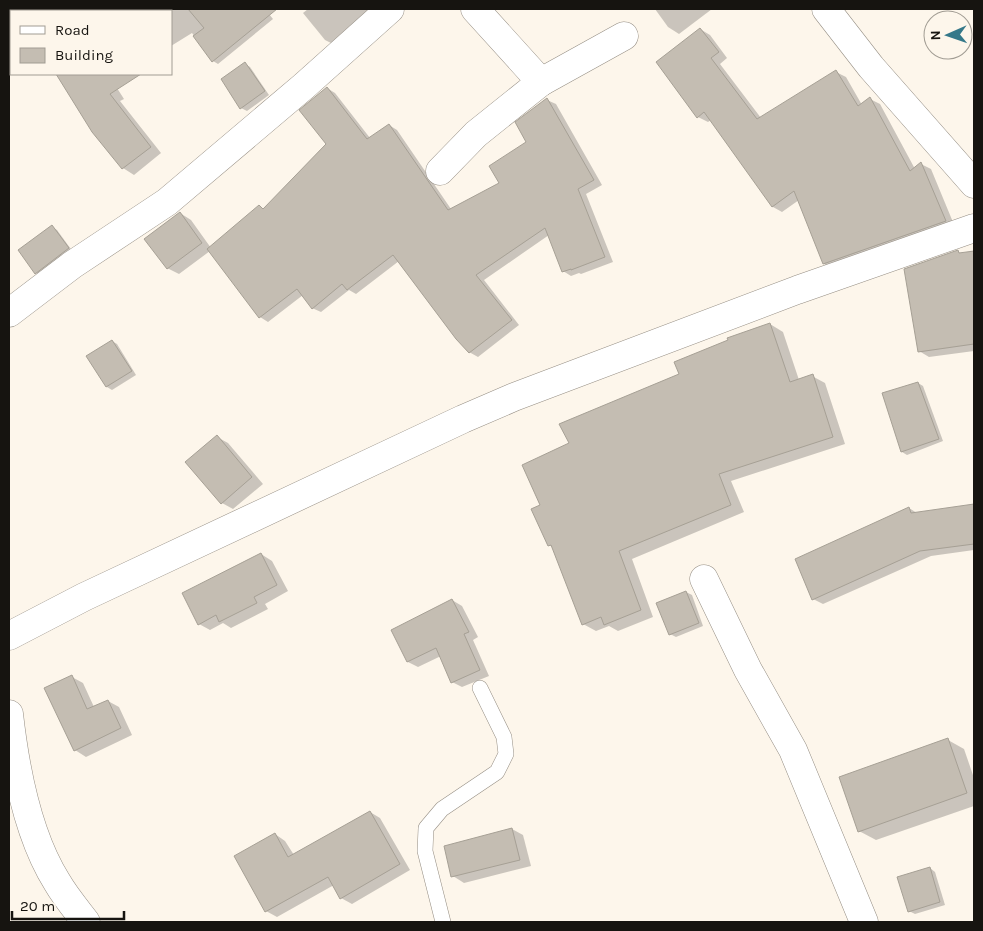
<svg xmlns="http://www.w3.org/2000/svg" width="983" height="931" viewBox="0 0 983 931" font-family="Karla,sans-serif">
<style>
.shadow{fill:#0003}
.building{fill:#c4bdb2;stroke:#a6a095}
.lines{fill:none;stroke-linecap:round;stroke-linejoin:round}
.service-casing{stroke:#958e84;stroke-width:16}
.minor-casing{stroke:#958e84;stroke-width:29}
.service{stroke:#fff;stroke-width:15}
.minor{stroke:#fff;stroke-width:28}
</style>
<rect width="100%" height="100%" fill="#fdf6eb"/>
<g class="shadow">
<path d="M118 9H265L273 19 218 64 213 61 192 33 171 46V11H120Z"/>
<path d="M308 9H366L372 16 337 46 325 40 303 13Z"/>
<path d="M655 9H712L679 34 668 27Z"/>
<path d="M700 29 710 35 727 58 720 64 761 118 836 72 846 77 862 105 870 99 880 104 915 169 921 164 931 169 955 227 834 269 824 264 799 200 782 212 773 207 711 120 708 122 698 117Z"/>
<path d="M245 64 250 67 269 95 247 111 241 108Z"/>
<path d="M58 74H108L124 99 120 101 161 153 134 175 123 168 93 131Z"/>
<path d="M327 88 335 93 370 138 389 125 397 130 451 209 501 184 528 143 547 100 556 104 602 185 586 194 613 262 581 274 579 273 571 276 563 271 549 235 484 280 519 325 478 357 469 352 399 261 356 294 349 290 321 312 312 308 303 295 268 322 260 317 210 251 179 274 167 268 180 213 191 220 211 248 259 206 264 209 327 144Z"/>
<path d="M52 227 57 230 73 252 41 276 36 273Z"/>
<path d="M958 252 962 254 974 252V351L929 357 919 351Z"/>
<path d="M770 324 783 332 799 380 812 376 825 383 845 444 731 481 744 512 632 559 653 617 618 631 609 626 596 631 583 624 554 548 549 545 542 505 570 444 681 374Z"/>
<path d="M112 341 117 344 136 375 112 390 107 387 88 357Z"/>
<path d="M918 383 923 386 943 441 907 455 902 452 884 394Z"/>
<path d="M217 437 228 443 263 484 233 509 222 503Z"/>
<path d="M974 506V550L931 556 823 604 813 599 909 508 917 513Z"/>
<path d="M261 554 272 561 288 591 265 604 268 609 231 628 223 623 210 630 199 624Z"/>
<path d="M686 592 692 595 703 626 676 637 670 634Z"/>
<path d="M452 600 462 606 478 637 473 640 489 676 462 687 452 682 441 656 418 667 408 662 393 630Z"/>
<path d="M72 677 83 683 94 707 108 701 119 707 132 735 86 757 75 750Z"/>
<path d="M948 740 964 749 974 778V806L876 840 859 831Z"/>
<path d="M370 812 380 818 410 870 352 904 341 898 334 885 277 917 266 911 275 834 285 841 294 855Z"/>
<path d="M512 829 523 835 531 866 464 883 453 876Z"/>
<path d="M930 868 935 872 945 905 915 914 909 911Z"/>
</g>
<g class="building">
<path d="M188 9H277L212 62 193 36 204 28Z"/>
<path d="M700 28 719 52 711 58 757 119 836 70 858 106 870 97 910 171 921 162 946 221 823 264 794 191 772 207 704 112 697 118 656 62Z"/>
<path d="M245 62 265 91 240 109 221 79Z"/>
<path d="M56 74H141L110 94 151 147 122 169 92 132Z"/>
<path d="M327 87 367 139 389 124 448 210 499 183 489 166 526 142 515 122 547 98 594 180 578 189 605 257 571 270V269L562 272 545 228 476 275 512 320 469 353 456 339 393 255 347 290 342 284 312 309 297 289 259 318 207 249 259 205 263 209 326 144 299 110Z"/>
<path d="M180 212 202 243 167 269 144 239Z"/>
<path d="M52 225 69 248 35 274 18 250Z"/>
<path d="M958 250 959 253 974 251V344L918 352 904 269Z"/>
<path d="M770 323 790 382 813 374 833 437 719 474 731 505 619 551 641 610 604 625 601 617 582 625 551 545 548 546 531 509 540 505 522 465 569 443 559 424 679 374 674 362 728 340 727 338Z"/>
<path d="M112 340 132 371 106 387 86 356Z"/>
<path d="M918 382 939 439 901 452 882 393Z"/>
<path d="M217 435 252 477 221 504 185 462Z"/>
<path d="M974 504V544L920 551 812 600 795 559 909 507 911 513Z"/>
<path d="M261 553 277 585 254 597 257 603 219 622 216 615 198 625 182 593Z"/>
<path d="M686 591 699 623 669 635 656 603Z"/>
<path d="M452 599 469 632 464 634 480 670 451 683 436 648 407 662 391 630Z"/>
<path d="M72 675 87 709 108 700 121 728 74 751 44 688Z"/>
<path d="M948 738 967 793 858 832 839 777Z"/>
<path d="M370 811 400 864 340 899 328 877 265 912 234 856 275 833 288 857Z"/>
<path d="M512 828 520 860 451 877 444 846Z"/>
<path d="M930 867 940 902 908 912 897 877Z"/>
</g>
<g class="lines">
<defs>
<path id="service" d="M443 922 425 851 426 828 442 809 497 772 506 754 504 737 480 688"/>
<g id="minor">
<path d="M475 9 541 82"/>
<path d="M826 9 871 67 974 184"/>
<path d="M440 171 476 134 541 82 624 36"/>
<path d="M9 313 72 265 167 202 304 86 390 9"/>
<path d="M704 579 748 670 793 750 864 922"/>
<path d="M9 636 84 597 463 419 514 397 797 290 974 228"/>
<path d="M9 714C15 767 28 836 57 882 65 896 76 909 86 922"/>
</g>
</defs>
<use href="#service" class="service-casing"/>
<use href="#minor" class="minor-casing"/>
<use href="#service" class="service"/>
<use href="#minor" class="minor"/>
</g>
<rect width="983" height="931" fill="none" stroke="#161410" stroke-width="20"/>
<rect x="10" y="10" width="162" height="65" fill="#fdf6eb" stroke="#a19c93"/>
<rect x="20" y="26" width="25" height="8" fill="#ffffff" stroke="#a19c93"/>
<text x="55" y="35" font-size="15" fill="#161410">Road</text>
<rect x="20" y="48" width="25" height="15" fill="#c4bdb2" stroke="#a19c93"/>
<text x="55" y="60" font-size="15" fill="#161410">Building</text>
<g transform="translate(948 35) rotate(268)"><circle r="24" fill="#fdf6eb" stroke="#a19c93"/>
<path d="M0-4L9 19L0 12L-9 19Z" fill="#357889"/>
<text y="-8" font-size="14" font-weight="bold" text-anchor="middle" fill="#161410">N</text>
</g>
<path d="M12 911v8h112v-8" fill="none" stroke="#161410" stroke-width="2.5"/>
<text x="20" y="911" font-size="15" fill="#161410" stroke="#fdf6eb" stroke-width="4" paint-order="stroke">20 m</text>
</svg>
